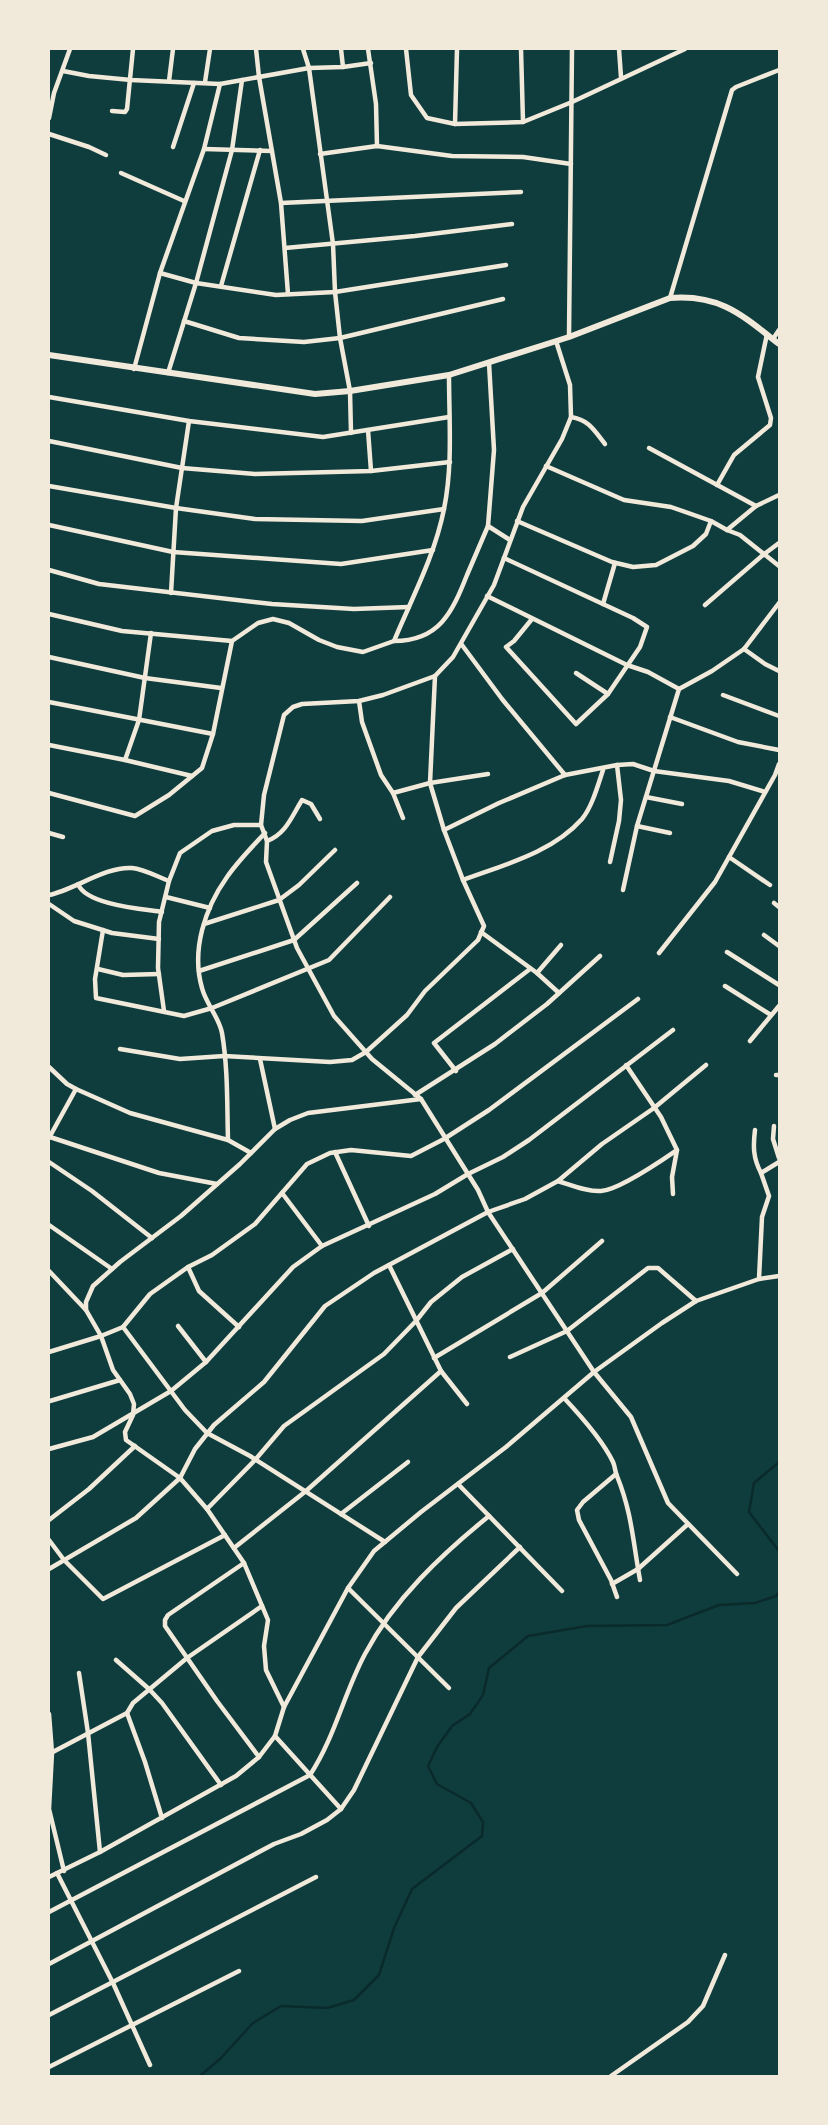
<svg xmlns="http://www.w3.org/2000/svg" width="828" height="2125" viewBox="0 0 828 2125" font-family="'IBM Plex Sans',sans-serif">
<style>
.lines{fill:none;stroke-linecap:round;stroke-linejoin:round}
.stream{stroke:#0a2a2b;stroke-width:2.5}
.minor{stroke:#f1e9da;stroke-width:4.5}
.secondary{stroke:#f1e9da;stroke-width:6}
</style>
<rect width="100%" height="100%" fill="#0f3d3e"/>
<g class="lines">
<g class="stream">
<path d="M779 1462 754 1483 749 1512 779 1551"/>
<path d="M200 2076 221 2058 253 2023 281 2006 327 2008 354 2000 379 1975 394 1928 412 1889 482 1836 483 1822 471 1803 437 1784 428 1766 437 1747 452 1726 470 1714 483 1695 489 1668 528 1636 587 1626 667 1625 719 1605 755 1603 776 1596 779 1592"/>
</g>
<g class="minor">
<path d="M256 49 259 77 281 203 288 294"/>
<path d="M303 49 309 68 333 244 335 292 340 338 350 391 351 433"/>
<path d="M341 49 343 67"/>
<path d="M368 49 376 104 377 146"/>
<path d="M406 49 411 95 427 118 455 124 523 122 572 102 685 49"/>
<path d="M521 49 523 122"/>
<path d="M619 49 621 77"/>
<path d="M63 71 89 76 131 80 220 84 309 68 343 67 371 63"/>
<path d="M169 81 173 49"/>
<path d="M205 82 210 49"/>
<path d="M112 111 125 112 127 109 133 49"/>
<path d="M49 118 54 93 70 49"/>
<path d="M455 124 457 49"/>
<path d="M49 134 89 147 106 155"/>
<path d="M173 147 194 83"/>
<path d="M204 149 272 151"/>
<path d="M320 154 377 146 452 156 523 157 571 164"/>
<path d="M121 173 184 201"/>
<path d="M281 203 521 192"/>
<path d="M285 248 415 236 512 224"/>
<path d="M160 273 196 283 276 295 335 292 506 265"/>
<path d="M221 286 260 150"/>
<path d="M670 298 732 90 736 87 779 70"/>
<path d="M184 321 239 338 304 342 340 338 503 299"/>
<path d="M569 337 572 49"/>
<path d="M773 339 779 330"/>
<path d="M556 341 570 385 571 417 562 439 523 507 494 585 453 657 435 676 383 695 359 701 302 704 293 707 284 715 264 795 261 825 267 841 266 862 297 948 334 1016 372 1059 421 1099 478 1190 488 1212 594 1372 631 1417 668 1503 737 1574"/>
<path d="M489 363 494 450 488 526 510 540"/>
<path d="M134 369 160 273 204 149 220 84"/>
<path d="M168 373 196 283 232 150 242 80"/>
<path d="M49 397 189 421 323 437 449 417"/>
<path d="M571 417C589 420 594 430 605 444"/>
<path d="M368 430 371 471"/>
<path d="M49 441 182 468 255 474 371 471 450 462"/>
<path d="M649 448 756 506"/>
<path d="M546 466 624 500 671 507 711 521 727 530 740 535 779 566"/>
<path d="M717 485 734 455 770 425 771 418 758 377 767 334"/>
<path d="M49 486 176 508 255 519 362 521 444 509"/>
<path d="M517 521 612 562 633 567 656 565 693 546 706 534 711 521"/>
<path d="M49 525 173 552 341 564 433 550"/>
<path d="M727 530 756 506 779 495"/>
<path d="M504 558 633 618 647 627 640 647 608 694 576 724 506 647 514 641 532 619"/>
<path d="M49 570 99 584 272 604 354 609 409 607"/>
<path d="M171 593 176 508 189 421"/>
<path d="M487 596 627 665 648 672 679 689 637 826 623 890"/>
<path d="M603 604 615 563"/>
<path d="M705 605 763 555 779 543"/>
<path d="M49 614 122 631 232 641 258 623 273 619 289 623 319 640 337 647 363 652 394 641C412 598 435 555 444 509 453 465 449 420 449 375"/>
<path d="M394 641C439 641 452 613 467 575 474 559 481 542 488 526"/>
<path d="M462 645 502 699 565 775"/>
<path d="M744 649 765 664 779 671"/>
<path d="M49 657 145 678 221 688"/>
<path d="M576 673 608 694"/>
<path d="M679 689 712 671 744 649 779 603"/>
<path d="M723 695 779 716"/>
<path d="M359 701 362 722 381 775 393 793 403 818"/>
<path d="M49 702 213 734"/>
<path d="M670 717 738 742 779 750"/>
<path d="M49 745 125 760 192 776"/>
<path d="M125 760 139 720 151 633"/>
<path d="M49 793 135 816 169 795 202 768 213 734 232 641"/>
<path d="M393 793 430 783 488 774"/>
<path d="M646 797 682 804"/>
<path d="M637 826 670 833"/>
<path d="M444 830 499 803 565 775 617 765 633 764 654 771 729 781 765 792"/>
<path d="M49 833 63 837"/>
<path d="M267 841C286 834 292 816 302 800L311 804 320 819"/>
<path d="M729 857 770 885"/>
<path d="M610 862 619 821 621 800 617 765"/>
<path d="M463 880C503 865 552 853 582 819 592 807 598 785 603 770"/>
<path d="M78 884C86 905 143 909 162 912"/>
<path d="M49 895C74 890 106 866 132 868 144 869 158 877 169 881"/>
<path d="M166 897 210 908"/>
<path d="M774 903 779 907"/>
<path d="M49 904 74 921 112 933 159 939"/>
<path d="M204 924 279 900 299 885 335 850"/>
<path d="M103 930 95 979 96 998 184 1016 212 1008 329 960 390 897"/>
<path d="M481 932 537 973 559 993"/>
<path d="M764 935 779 946"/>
<path d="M727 952 779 985"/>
<path d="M659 953 715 882 775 775 779 764"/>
<path d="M98 969 123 975 159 974"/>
<path d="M199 971 294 940 357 883"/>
<path d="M537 973 561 945"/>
<path d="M725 986 771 1015"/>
<path d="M164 1011 158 968 159 922 169 881 180 853 212 831 234 825H261"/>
<path d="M750 1041 779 1006"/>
<path d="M120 1049 180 1059 224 1056 330 1062 352 1060 366 1052 407 1015 425 991 478 940 484 926 463 880 444 830 430 783 435 676"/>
<path d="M260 1059 275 1129"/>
<path d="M626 1065 661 1117 677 1150 672 1177 673 1194"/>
<path d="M49 1067 67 1084 76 1089 130 1113 228 1140 251 1153"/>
<path d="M456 1071 434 1043 530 969"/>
<path d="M776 1075H779"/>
<path d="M415 1095 495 1044 547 1004 600 956"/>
<path d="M774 1126 773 1139 779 1158"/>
<path d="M755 1130C753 1146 753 1158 761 1173"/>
<path d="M50 1137 159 1173 217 1184"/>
<path d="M49 1138 76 1089"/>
<path d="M228 1140C227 1105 228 1068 222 1033 219 1017 206 1004 202 988 191 950 205 908 227 877 238 861 252 847 265 833"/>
<path d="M335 1152 369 1226"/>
<path d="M49 1162 92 1191 152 1238"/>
<path d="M558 1181C571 1185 587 1192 601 1191 619 1190 661 1161 677 1150"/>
<path d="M282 1193 322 1246"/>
<path d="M49 1225 112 1269"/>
<path d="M389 1265 441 1371 467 1404"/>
<path d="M188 1267 199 1291 239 1327"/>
<path d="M49 1271 86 1310"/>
<path d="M759 1279 762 1217 769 1196 761 1173 779 1162"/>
<path d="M178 1326 206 1362"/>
<path d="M123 1327 185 1410 207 1433 250 1456 385 1542"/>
<path d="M49 1352 101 1336 123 1327 150 1294 188 1267 212 1255 255 1224 307 1164 330 1153 351 1150 411 1156 444 1139 489 1110 638 999"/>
<path d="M510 1357 567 1331 648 1268H658L696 1301"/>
<path d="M434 1358 542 1293 602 1241"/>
<path d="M564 1398C580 1415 603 1441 613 1462 615 1466 615 1472 617 1476 632 1513 633 1542 640 1580"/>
<path d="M50 1401 120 1380"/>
<path d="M49 1449 93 1437 171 1391 206 1362 293 1267 322 1246 435 1194 468 1174 503 1157 529 1140 673 1030"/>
<path d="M616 1474 583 1502 577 1510 579 1520 611 1580 617 1597"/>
<path d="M458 1484 562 1591"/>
<path d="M207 1509 255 1460 284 1426 384 1354 416 1321 431 1302 462 1277 513 1249"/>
<path d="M341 1514 408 1462"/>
<path d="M49 1520 89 1489 135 1446"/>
<path d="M49 1540 64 1560 103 1599 225 1535"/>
<path d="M234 1548 306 1491 441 1371"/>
<path d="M244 1563 168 1615 165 1620V1626L217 1701 259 1757"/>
<path d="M49 1569 136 1518 180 1478 195 1449 214 1425 264 1382 325 1306 374 1273 488 1212 525 1199 558 1181 602 1144 654 1108 706 1065"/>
<path d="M612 1584 638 1569 688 1524"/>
<path d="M348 1588 449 1688"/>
<path d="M116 1660 149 1689 162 1703 221 1785"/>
<path d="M79 1673 88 1733 100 1852"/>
<path d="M284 1707 266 1670 264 1646 268 1620 244 1563 207 1509 180 1478 126 1440 125 1432 133 1415 134 1404 130 1394 113 1370 101 1336 86 1310V1302L93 1286 120 1262 181 1216 240 1164 275 1129 290 1120 308 1113 421 1099"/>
<path d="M127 1713 145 1762 162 1818"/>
<path d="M49 1714 52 1753 49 1809 64 1871"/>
<path d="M275 1736 341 1809"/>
<path d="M49 1754 127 1713 133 1703 187 1658 262 1606"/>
<path d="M57 1873 113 1983 150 2065"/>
<path d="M49 1877 100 1852 236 1776 259 1757 275 1736 284 1707 348 1588 374 1551 421 1512 506 1447 594 1372 662 1323 696 1301 759 1279 779 1276"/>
<path d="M49 1912 310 1775C335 1737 344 1693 365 1654 394 1599 442 1554 489 1516"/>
<path d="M49 1964 274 1844 301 1834 327 1820 341 1809 354 1790 418 1657 456 1608 520 1547"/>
<path d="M49 2015 316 1877"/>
<path d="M49 2067 239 1971"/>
<path d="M611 2076 688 2022 703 2006 725 1955"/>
</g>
<path class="secondary" d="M49 355 315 394 350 391 449 375 569 337 670 298C720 294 742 315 779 344"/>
</g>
<rect width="828" height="2125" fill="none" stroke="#f1e9da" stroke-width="100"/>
</svg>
